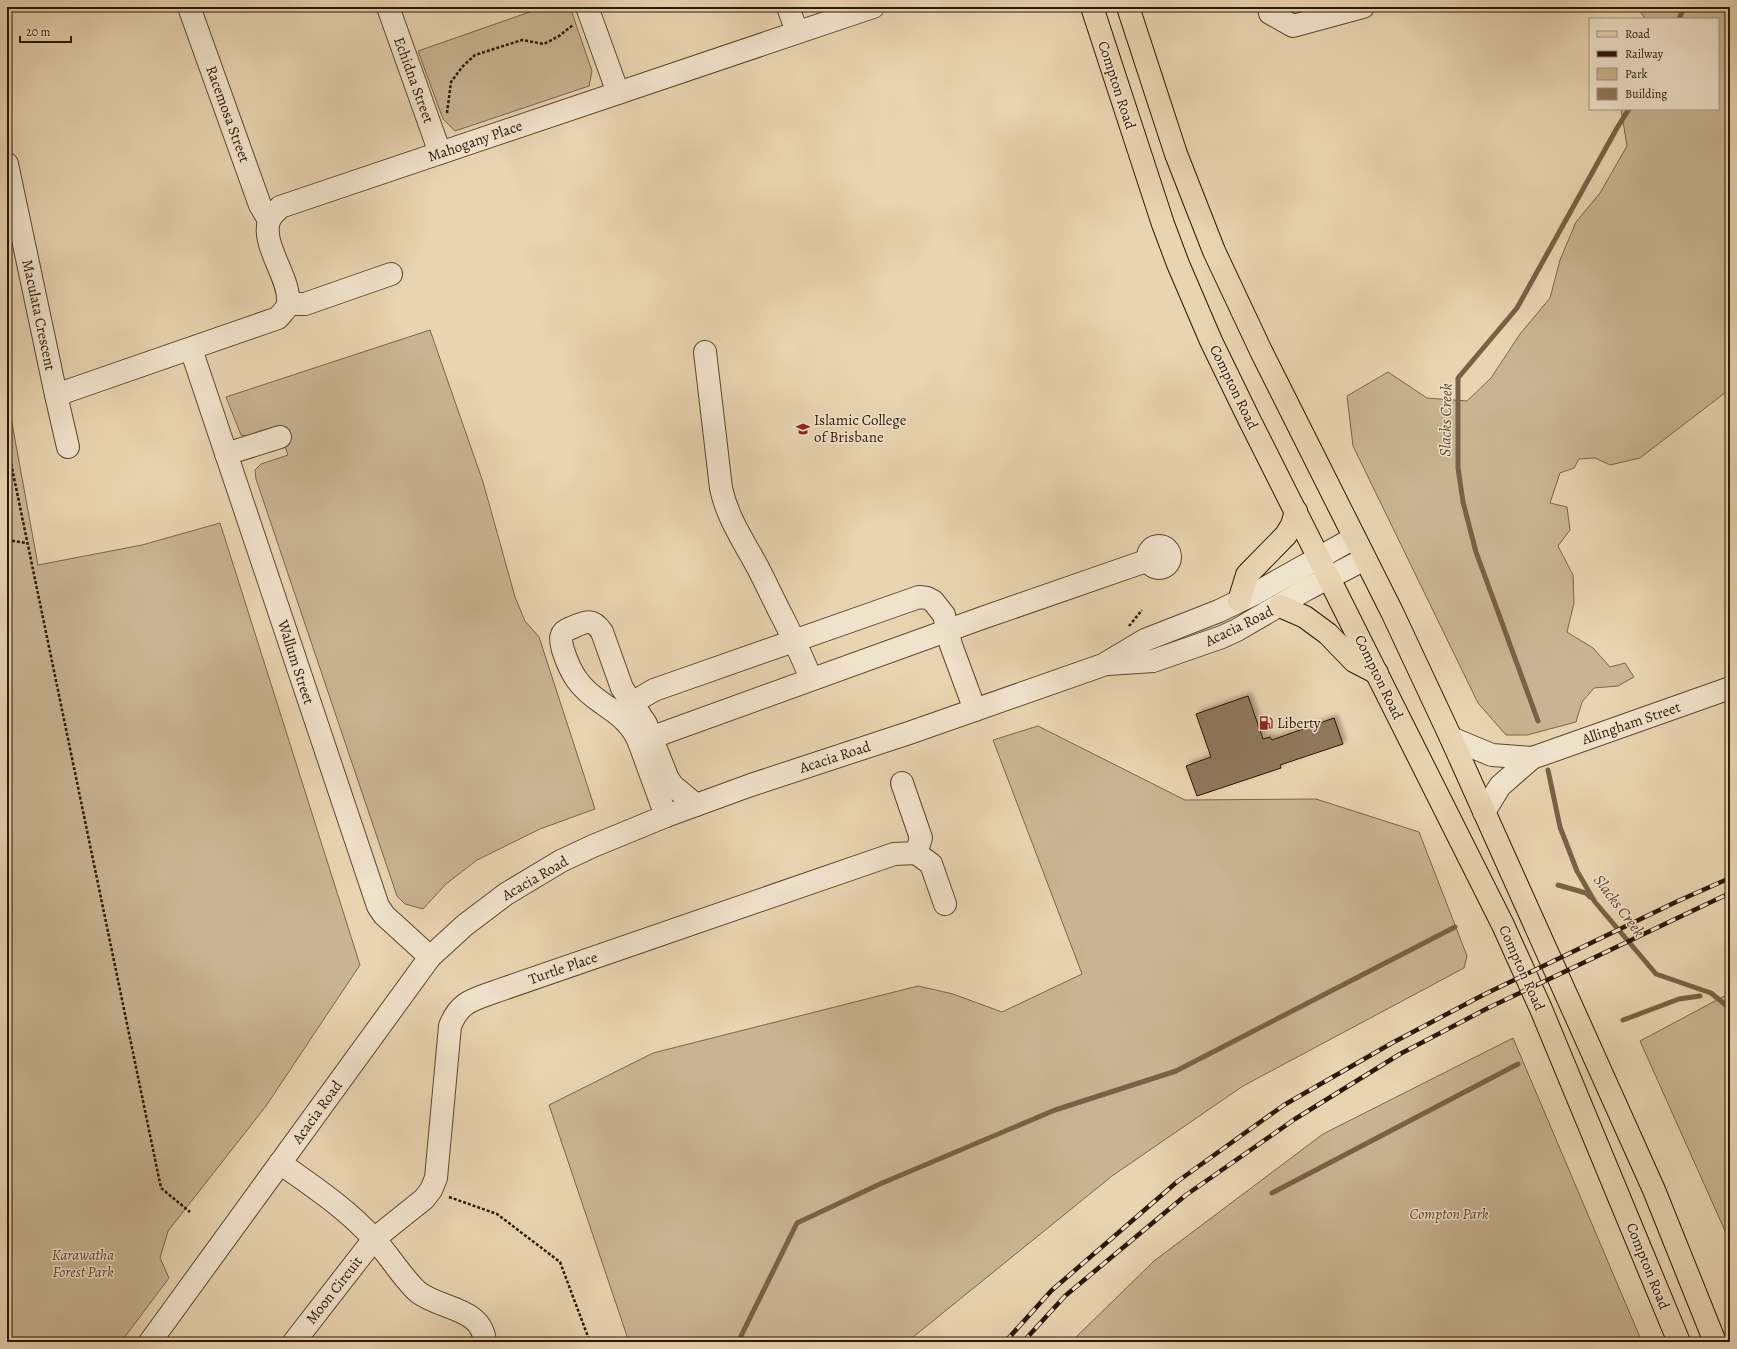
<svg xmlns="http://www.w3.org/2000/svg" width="1737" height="1349" viewBox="0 0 1737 1349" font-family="Alegreya,serif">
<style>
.green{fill:#c8b492;stroke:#7b6449}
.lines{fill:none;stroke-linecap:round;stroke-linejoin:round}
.stream{stroke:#786146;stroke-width:5}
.building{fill:#8f785c;stroke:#2e1500;filter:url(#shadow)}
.minor-casing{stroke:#5c452c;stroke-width:24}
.major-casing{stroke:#2e1500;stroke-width:24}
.path{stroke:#2e1500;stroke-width:2.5;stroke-dasharray:3 2;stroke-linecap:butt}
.minor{stroke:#f0e3cc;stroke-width:22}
.major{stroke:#e8d4b0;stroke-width:22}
.rail-casing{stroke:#2e1500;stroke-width:4.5}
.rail{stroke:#f0e3cc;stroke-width:3;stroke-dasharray:9;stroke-linecap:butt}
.labels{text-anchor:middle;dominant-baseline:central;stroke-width:3;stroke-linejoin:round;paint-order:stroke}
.street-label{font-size:15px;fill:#2e1500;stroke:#f0e3cc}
.poi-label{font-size:15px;fill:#2e1500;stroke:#f0e3cc;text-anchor:start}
.park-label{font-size:15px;font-style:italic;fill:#5c452c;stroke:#f0e3cc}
.water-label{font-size:16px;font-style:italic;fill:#5f472e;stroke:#f0e3cc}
</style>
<defs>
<filter id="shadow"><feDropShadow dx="3.5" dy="-3.5" stdDeviation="2" flood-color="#0004"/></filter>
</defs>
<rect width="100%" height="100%" fill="#e8d4b0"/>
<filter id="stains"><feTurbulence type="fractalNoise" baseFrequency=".005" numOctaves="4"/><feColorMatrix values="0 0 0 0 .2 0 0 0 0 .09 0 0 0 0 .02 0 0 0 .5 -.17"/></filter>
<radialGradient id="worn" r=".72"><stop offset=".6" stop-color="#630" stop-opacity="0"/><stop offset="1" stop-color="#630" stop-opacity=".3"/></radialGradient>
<g class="green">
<path d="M544 7H570L592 71 589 86 455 131 443 119 418 51Z"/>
<path d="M1638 7H1730V389L1640 458 1610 465 1595 458 1579 459 1574 468 1560 473 1550 503 1567 507 1570 530 1558 546 1573 575 1574 603 1567 632 1593 648 1610 667 1625 663 1634 677 1618 686 1594 688 1582 702 1576 722 1527 735H1506L1478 703 1353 446 1347 396 1388 372 1427 398 1467 401 1491 378 1520 334 1550 298 1560 260 1576 222 1600 193 1627 146 1621 109H1718V19H1645Z"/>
<path d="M430 330 483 482 515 597 525 621 539 637 595 809 540 829 477 860 446 884 423 909 405 904 397 896 256 479 255 470 261 464 288 455 278 426 248 436 241 435 226 397Z"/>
<path d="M7 396 38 565 142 545 220 523 360 965 266 1106 168 1231 160 1258 169 1278 121 1342H7Z"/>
<path d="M1038 726 1185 800 1316 799 1419 832 1467 956 1464 968 1243 1086 1112 1176 907 1342H629L549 1105 653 1053 918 986 953 994 1002 1012 1082 974 993 740Z"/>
<path d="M1730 993V1242L1640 1041Z"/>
<path d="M1513 1038 1642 1342H1071L1154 1261 1323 1134Z"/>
</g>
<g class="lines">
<g class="stream">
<path d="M1679 19 1684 7"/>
<path d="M1538 721 1476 552 1463 502 1458 468V378L1517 308 1617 128 1629 109"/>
<path d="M1548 770 1560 827 1577 871 1595 902 1656 974 1711 993 1727 1006H1730"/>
<path d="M1558 885 1586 893 1590 897"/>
<path d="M1623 1020 1679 999 1700 996"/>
<path d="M1272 1193 1518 1064"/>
<path d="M738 1342 797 1223 880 1184 1055 1110 1176 1071 1455 927"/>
</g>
</g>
<path class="building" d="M1248 696 1263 739 1270 737 1272 740 1334 718 1343 744 1280 765 1281 768 1197 796 1186 766 1211 757 1196 714Z"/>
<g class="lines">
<defs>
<g id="minor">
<path d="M189 7 260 205 269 220"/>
<path d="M388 7 440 153"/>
<path d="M587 7 618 93"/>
<path d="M788 7 797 32"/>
<path d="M1269 7 1270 13 1293 26 1363 7"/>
<path d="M7 164 56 395 278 318C281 314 288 308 288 303 291 279 261 245 269 221 270 216 277 211 280 207L873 7"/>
<path d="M288 304H305L391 274"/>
<path d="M191 349 378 906 384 915 430 957"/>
<path d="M705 352 721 488C727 517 743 540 757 566 766 583 774 601 783 618 794 640 802 656 811 679"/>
<path d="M56 395 68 447"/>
<path d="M226 454 280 437"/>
<circle cx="1159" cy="557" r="11"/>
<path d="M1108 664 1153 661 1222 637 1237 630 1307 589 1365 559"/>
<path d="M632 703 654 690 919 597 927 598 933 601 944 615 951 645 975 710"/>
<path d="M1451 738 1492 755 1532 758 1730 688"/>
<path d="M639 742 982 618 1149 560"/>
<path d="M902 783 921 838 916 853"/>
<path d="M1484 812 1500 786 1532 758"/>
<path d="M666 816 639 742C636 735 632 728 626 722 619 714 610 709 602 703 580 688 571 675 563 650 560 639 559 632 571 628 585 622 592 617 602 632L622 688 646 724 668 779 673 786 696 805"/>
<path d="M280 1163C312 1186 346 1208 373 1238 388 1253 403 1279 418 1292 441 1310 482 1307 485 1342"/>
<path d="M150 1342 430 957 465 925 506 894 561 861 593 846 666 816 751 785 909 733 1103 665 1145 640 1219 611 1256 593 1354 538"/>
<path d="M294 1342 374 1239 424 1199 431 1190 436 1178 450 1026C460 1001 473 1000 497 991L894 854 916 853 931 864 945 904"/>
</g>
<g id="major">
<path d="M1092 7 1163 224 1178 264 1211 341 1249 419 1503 925 1541 1009 1679 1342"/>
<path d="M1128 7 1176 154 1214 251 1261 351 1392 612 1451 738 1654 1190 1715 1342"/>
<path d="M1239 601 1247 575 1286 535 1292 525 1296 511"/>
<path d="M1280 606 1305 617 1328 634 1354 661 1377 673"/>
</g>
</defs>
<use href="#minor" class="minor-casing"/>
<use href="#major" class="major-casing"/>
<g class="path">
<path d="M447 113 451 82 463 66 475 55 522 40 544 44 559 36 573 25"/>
<path d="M7 444 161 1188 190 1212"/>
<path d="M7 540 27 543"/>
<path d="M1129 626 1142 610"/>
<path d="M449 1197 497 1214 560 1262 590 1342"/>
</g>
<use href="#minor" class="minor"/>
<use href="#major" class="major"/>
<defs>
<g id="rail">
<path d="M1005 1342 1051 1291 1178 1181 1284 1105 1392 1043 1483 995 1678 901 1730 878"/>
<path d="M1023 1342 1065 1296 1186 1195 1295 1119 1400 1054 1488 1008 1730 893"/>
</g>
</defs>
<use href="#rail" class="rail-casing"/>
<use href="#rail" class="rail"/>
</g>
<defs>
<symbol id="school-bare" viewBox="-9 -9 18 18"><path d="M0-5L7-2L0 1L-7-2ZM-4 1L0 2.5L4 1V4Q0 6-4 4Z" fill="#8f2418" stroke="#f0e3cc" stroke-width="2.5" paint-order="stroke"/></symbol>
<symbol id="fuel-bare" viewBox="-9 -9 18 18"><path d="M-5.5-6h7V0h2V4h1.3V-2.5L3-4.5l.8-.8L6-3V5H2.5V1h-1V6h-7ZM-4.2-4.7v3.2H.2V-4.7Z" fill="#8f2418" stroke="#f0e3cc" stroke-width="2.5" paint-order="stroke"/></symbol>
</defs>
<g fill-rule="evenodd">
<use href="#school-bare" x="793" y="419" width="20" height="20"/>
<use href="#fuel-bare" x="1256" y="713" width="20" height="20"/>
</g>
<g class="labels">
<g class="street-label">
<text transform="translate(414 80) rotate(70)">Echidna Street</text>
<text transform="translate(1117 85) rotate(72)">Compton Road</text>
<text transform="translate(228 114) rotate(70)">Racemosa Street</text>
<text transform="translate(475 141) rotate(-19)">Mahogany Place</text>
<text transform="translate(39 315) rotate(78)">Maculata Crescent</text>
<text transform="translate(1234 387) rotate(64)">Compton Road</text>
<text transform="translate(1239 626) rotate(-26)">Acacia Road</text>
<text transform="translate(296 662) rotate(72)">Wallum Street</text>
<text transform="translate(1379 677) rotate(64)">Compton Road</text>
<text transform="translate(1631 723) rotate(-19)">Allingham Street</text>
<text transform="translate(835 757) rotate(-18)">Acacia Road</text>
<text transform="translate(535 878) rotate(-30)">Acacia Road</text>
<text transform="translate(563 968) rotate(-19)">Turtle Place</text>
<text transform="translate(1522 968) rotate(66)">Compton Road</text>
<text transform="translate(317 1112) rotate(-54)">Acacia Road</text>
<text transform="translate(1648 1266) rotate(68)">Compton Road</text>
<text transform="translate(334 1290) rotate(-52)">Moon Circuit</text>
</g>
<g class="poi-label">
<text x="814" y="420">Islamic College<tspan x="814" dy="17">of Brisbane</tspan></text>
<text x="1277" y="723">Liberty</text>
</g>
<g class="park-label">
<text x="1449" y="1214">Compton Park</text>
<text x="83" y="1255">Karawatha<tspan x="83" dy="17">Forest Park</tspan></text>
</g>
<g class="water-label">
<text transform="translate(1446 420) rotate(-89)">Slacks Creek</text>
<text transform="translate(1619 906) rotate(53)">Slacks Creek</text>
</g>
</g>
<rect width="1737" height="1349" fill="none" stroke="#e8d4b0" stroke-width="24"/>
<rect x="8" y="8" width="1721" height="1333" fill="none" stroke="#2e1500" stroke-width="2"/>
<rect x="12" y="12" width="1713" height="1325" fill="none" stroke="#2e1500"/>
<rect x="1589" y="18" width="130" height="92" fill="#f0e3cc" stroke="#a2917a"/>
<rect x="1597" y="31" width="20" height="6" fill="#e8d4b0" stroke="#a2917a"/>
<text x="1625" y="38" font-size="12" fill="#2e1500">Road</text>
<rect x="1597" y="51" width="20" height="6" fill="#2e1500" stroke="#a2917a"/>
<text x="1625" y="58" font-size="12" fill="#2e1500">Railway</text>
<rect x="1597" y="68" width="20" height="12" fill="#c8b492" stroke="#a2917a"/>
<text x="1625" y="78" font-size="12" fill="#2e1500">Park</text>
<rect x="1597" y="88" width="20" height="12" fill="#8f785c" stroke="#a2917a"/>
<text x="1625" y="98" font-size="12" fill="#2e1500">Building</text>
<path d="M20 36v6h51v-6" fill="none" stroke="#2e1500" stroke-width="2"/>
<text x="26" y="36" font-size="12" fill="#2e1500" stroke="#f0e3cc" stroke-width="3" paint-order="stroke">20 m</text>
<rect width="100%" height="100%" filter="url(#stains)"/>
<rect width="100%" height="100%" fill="url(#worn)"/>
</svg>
